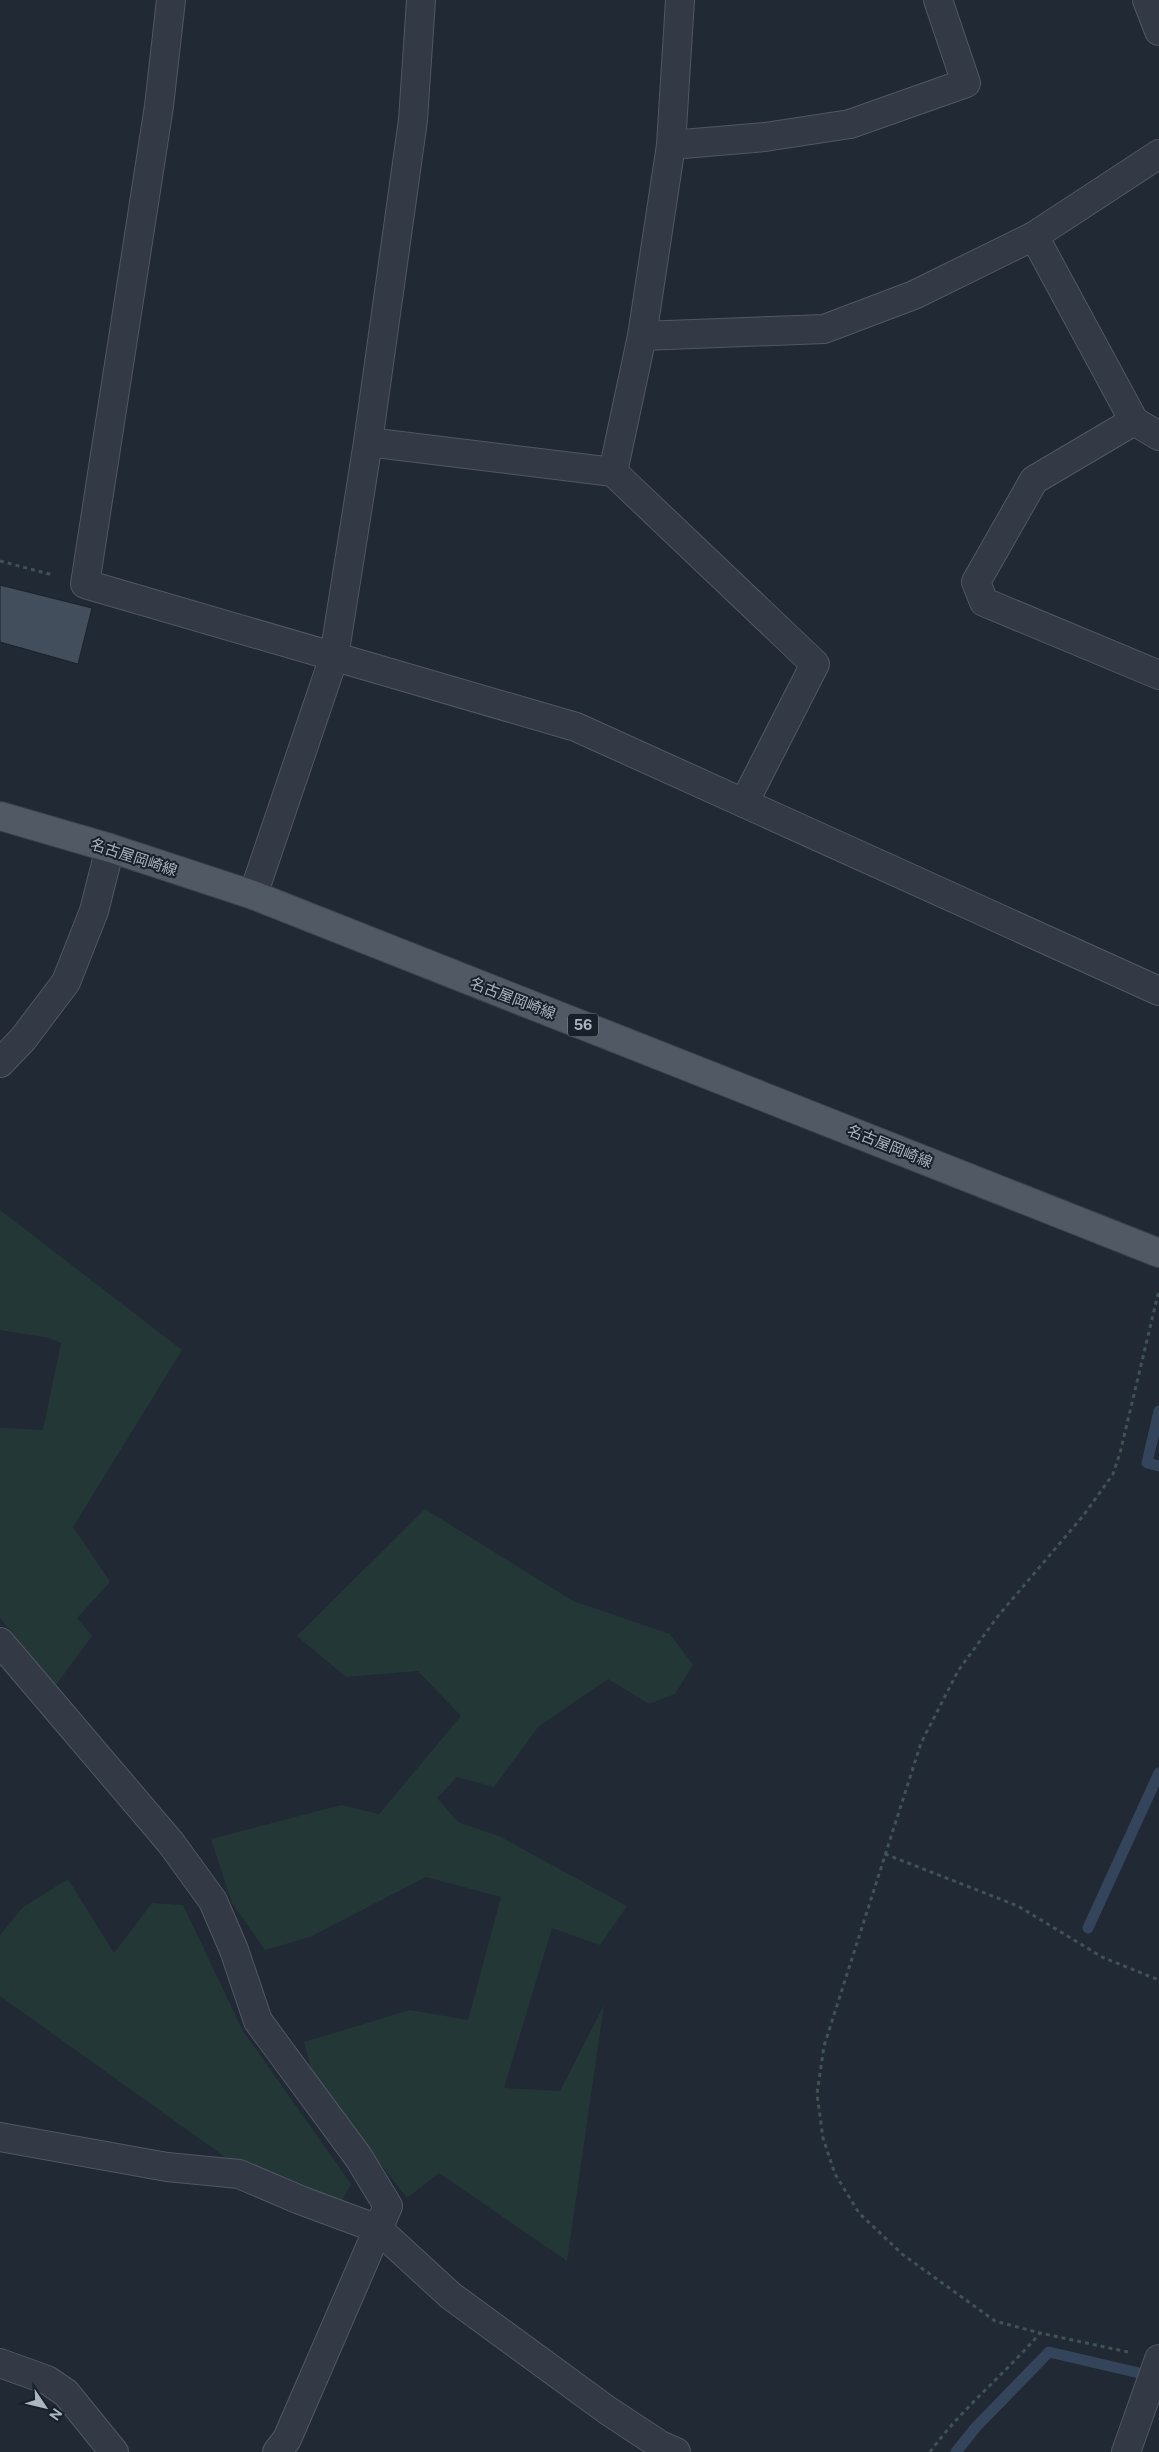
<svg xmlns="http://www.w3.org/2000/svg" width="1159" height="2452" viewBox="0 0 1159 2452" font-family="'Public Sans','Noto Sans JP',sans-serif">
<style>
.green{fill:#243737}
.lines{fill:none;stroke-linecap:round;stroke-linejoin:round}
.stream{stroke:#34445b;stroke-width:11}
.building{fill:#434e5c;stroke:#1a222b}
.minor-casing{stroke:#505863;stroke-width:30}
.major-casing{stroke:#3c434e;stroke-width:30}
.path{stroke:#415255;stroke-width:3;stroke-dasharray:4 4;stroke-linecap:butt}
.minor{stroke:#333a45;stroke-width:28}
.major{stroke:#515965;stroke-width:28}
.labels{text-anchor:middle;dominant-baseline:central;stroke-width:4;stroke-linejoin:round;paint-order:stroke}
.shield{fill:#182029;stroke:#808894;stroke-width:1}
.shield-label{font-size:14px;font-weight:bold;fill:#acb5c2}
.street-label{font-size:15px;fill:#acb5c2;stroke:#182029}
</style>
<rect width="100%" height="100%" fill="#202934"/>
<g class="green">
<path d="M0 1210 182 1350 73 1527 110 1582 77 1618 92 1636 55 1686 0 1618V1428L43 1430 61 1343 49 1338 0 1330Z"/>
<path d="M425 1509 573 1601 670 1634 693 1665 675 1694 649 1704 608 1679 538 1727 494 1787 457 1777 437 1798 458 1822 499 1836 627 1906 600 1945 552 1928 504 2088 560 2091 604 2005 567 2261 439 2173 407 2198 314 2079 304 2042 410 2010 468 2020 501 1897 426 1877 310 1937 265 1950 232 1903 211 1839 341 1805 379 1814 461 1716 418 1671 346 1677 297 1636Z"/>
<path d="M68 1879 114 1953 152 1903 183 1905 243 2031 351 2184 341 2203 232 2162 0 1996V1935L22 1908Z"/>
</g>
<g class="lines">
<g class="stream">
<path d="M1159 1411 1147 1463 1159 1466"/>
<path d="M1088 1928 1159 1773"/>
<path d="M956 2452 976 2427 1049 2352 1152 2376"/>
</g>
</g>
<path class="building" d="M0 585 92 608 78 664 0 642Z"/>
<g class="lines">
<defs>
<g id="minor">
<path d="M171 0 159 106 85 584 576 727 1159 991"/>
<path d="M1147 0 1159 31"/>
<path d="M671 145 765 137 850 124 966 83 938 0"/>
<path d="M1034 236 1134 421 1159 436"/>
<path d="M642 336 824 329 914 295 1034 236 1159 154"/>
<path d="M1134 421 1034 480 976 582 984 602 1159 675"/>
<path d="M368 442 613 472 815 664 744 803"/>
<path d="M613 472 642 336 671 145 680 0"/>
<path d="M253 895 334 657 368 442 413 120 421 0"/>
<path d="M0 1063 23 1039 66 982 94 911 110 848"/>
<path d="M0 1642 171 1843 213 1901 234 1950 258 2021 359 2158 388 2206 287 2439 277 2452"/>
<path d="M0 2137 167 2167 239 2174 300 2200 378 2229 451 2296 607 2410 660 2445 676 2452"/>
<path d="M0 2363 47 2380 66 2393 114 2452"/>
<path d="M1126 2452 1159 2359"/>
</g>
<path id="major" d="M0 816 110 848 253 895 1159 1253"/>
</defs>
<use href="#minor" class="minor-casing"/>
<use href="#major" class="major-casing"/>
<g class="path">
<path d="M0 561 53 575"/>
<path d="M885 1854 1018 1906 1102 1957 1159 1980"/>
<path d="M1128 2352 1040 2333 995 2321 902 2254 859 2213 835 2174 823 2138 817 2094 824 2046 921 1743 958 1671 998 1616 1083 1516 1113 1474 1120 1453 1159 1290"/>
<path d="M930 2452C962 2408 1005 2374 1040 2333"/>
</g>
<use href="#minor" class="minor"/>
<use href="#major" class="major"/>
</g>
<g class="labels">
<rect class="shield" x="568" y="1013.5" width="30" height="23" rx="4"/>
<g class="shield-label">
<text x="583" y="1025">56</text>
</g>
<g class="street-label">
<text transform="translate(134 857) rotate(18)">名古屋岡崎線</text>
<text transform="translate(513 998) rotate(21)">名古屋岡崎線</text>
<text transform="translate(890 1146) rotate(22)">名古屋岡崎線</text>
</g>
</g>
<g transform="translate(45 2407) rotate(125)" stroke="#182029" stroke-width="4" paint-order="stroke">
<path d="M0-4L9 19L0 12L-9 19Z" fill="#acb5c2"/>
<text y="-8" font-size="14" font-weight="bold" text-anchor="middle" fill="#acb5c2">N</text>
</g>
</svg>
